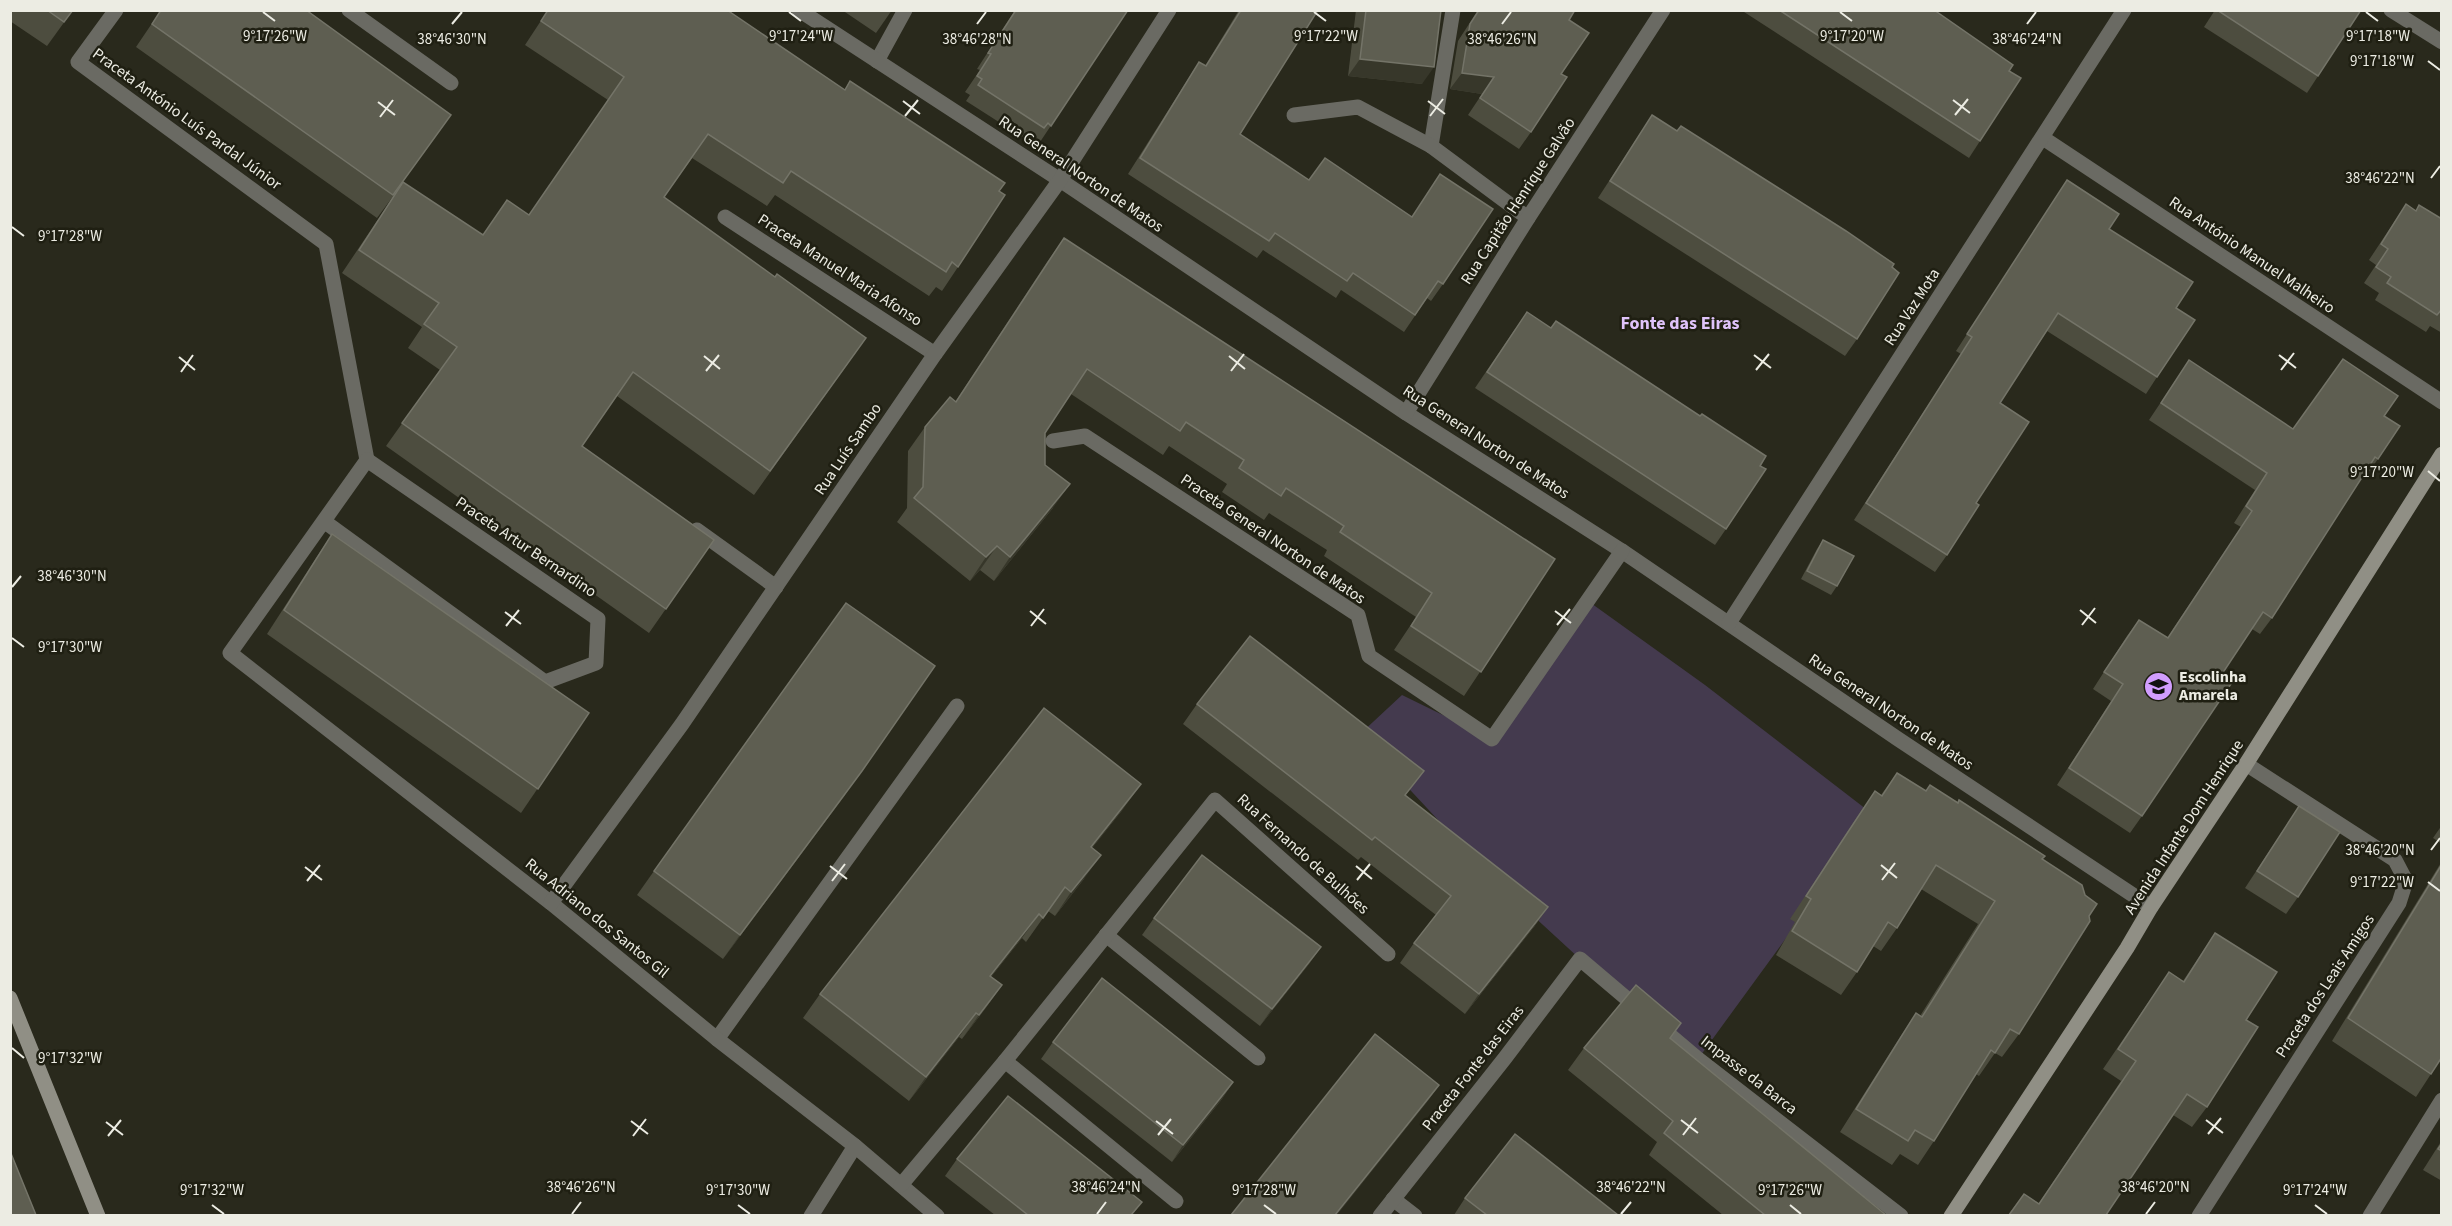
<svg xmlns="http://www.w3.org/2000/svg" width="2452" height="1226" viewBox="0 0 2452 1226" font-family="'Source Sans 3',sans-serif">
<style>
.green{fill:#443a4e}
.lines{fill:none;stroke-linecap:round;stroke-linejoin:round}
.lane{stroke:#6a6a63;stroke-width:15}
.street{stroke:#6a6a63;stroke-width:15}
.secondary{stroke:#908f85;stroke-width:15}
.wall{fill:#4d4d3f}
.shaded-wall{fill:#37372a}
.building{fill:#5e5e51;stroke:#747468;stroke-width:1.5}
.ticks{fill:none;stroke:#ecece3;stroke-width:2}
.labels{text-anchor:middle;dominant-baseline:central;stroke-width:5;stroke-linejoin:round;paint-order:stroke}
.street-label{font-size:16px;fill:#ecece3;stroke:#1f1f12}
.poi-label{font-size:16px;font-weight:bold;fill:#ecece3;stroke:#1f1f12;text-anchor:start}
.neighbourhood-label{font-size:18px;font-weight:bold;fill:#dfc3fa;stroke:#1f1f12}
.ticks-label{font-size:15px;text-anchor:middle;fill:#ecece3;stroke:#1f1f12;stroke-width:5;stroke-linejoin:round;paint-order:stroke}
</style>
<rect width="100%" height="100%" fill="#29291c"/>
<path class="green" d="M1588 601 1705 685 1875 816 1698 1059 1580 959 1493 879 1359 735 1402 695 1492 739Z"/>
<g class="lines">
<g class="lane">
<path d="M877 61 905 10"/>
<path d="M717 1039 957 706"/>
</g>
<g class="street">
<path d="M116 10 78 62 326 244 367 460"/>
<path d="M349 10 451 83"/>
<path d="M799 10 1060 180 1406 413 1622 551 1898 739 2151 907"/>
<path d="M1453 10 1431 146 1528 218"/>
<path d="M2391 10 2442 42"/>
<path d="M1294 115 1358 107 1431 146"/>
<path d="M2043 138 2442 402"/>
<path d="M725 217 935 354"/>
<path d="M1406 413 1528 218 1663 10"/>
<path d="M1053 441 1085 436 1358 615 1369 656 1492 739 1622 551"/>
<path d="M325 522 545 682 596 663 598 619 367 460 230 653 551 903 717 1039 855 1146 937 1216"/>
<path d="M697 530 776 587"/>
<path d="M1729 623 2124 10"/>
<path d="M551 903 682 724 935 354 1060 180 1169 10"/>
<path d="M1106 935 1258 1058"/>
<path d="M1005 1061 1176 1201"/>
<path d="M901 1185 1005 1061 1215 800 1388 954"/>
<path d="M1393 1199 1415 1216"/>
<path d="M811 1216 855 1146"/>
<path d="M1380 1216 1505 1058 1580 959 1698 1059 1901 1216"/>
<path d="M2199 1216 2399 903 2406 881 2395 860 2246 764"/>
<path d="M2370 1216 2442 1100"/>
</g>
<g class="secondary">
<path d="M10 998 98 1216"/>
<path d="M1951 1216 2127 948 2151 907 2246 764 2442 454"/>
</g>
</g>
<g class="wall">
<path d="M10 10H73L47 46 10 21Z"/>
<path d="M161 10 403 182 483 235 507 200 529 215 608 100 525 45 548 10H727L844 90 850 81 999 191 958 267 942 291 936 287 929 296 775 195 767 206 692 158 664 197 775 277 866 338 754 495 617 396 582 446 714 540 649 633 386 446 440 370 408 348 422 327 342 273 397 191 377 218 136 47Z"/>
<path d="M842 10H892L876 33Z"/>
<path d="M1015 10H1128L1040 142 1036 140 1033 144 966 101 970 95 965 92 980 70 977 69Z"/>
<path d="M1239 10H1318L1240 134 1309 180 1412 217 1440 174 1443 284 1431 301 1427 298 1404 332 1341 290 1336 298 1263 250 1257 258 1128 174 1188 79 1199 62 1205 66Z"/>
<path d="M1356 10H1441L1422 84 1348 76Z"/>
<path d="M1478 10 1569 20 1561 74 1531 132 1519 149 1468 115 1482 94 1450 89 1458 41Z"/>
<path d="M1741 10H1934L2009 71 1980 141 1969 158Z"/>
<path d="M2215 10H2361L2307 93 2204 27Z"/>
<path d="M1652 115 1892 268 1857 339 1845 356 1598 198Z"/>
<path d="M2067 180 2109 229 2176 308 2157 377 2146 394 2047 331 2000 403 1976 503 1947 555 1935 572 1854 520 1961 354 1956 351Z"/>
<path d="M2406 204 2415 211 2442 219V333L2430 326 2426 332 2375 300 2379 293 2364 283 2376 265 2369 260Z"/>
<path d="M1064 238 1555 559 1464 696 1394 650 1416 617 1324 556 1327 550 1269 513 1264 520 1222 492 1227 484 1169 446 1163 455 1071 394 1045 433V465L1053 508 994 581 980 570 970 581 897 522 907 508 908 451 925 427 955 402 1047 262Z"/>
<path d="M1515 329 1760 466 1726 529 1715 545 1475 388Z"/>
<path d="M2189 360 2293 429 2384 416 2378 459 2366 476 2364 474 2272 618 2260 634 2252 629 2222 674 2142 816 2130 833 2057 785 2111 701 2093 689 2127 636 2139 620 2167 638 2241 527 2234 523 2255 490 2149 420Z"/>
<path d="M332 534 589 713 521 813 267 634 316 558Z"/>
<path d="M1823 540 1837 586 1831 595 1801 579 1817 549Z"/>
<path d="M1197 704 1406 796 1548 907 1534 927 1465 1014 1400 963 1414 943 1436 915 1361 857 1358 860 1183 724Z"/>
<path d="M1897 773 1926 791 1957 803 1959 800 2042 859 2019 1034 2002 1057 1995 1053 1979 1076 1976 1074 1934 1141 1918 1165 1900 1154 1892 1165 1840 1132 1900 1037 1916 1013 1920 1016 1978 924 1921 889 1897 928 1881 951 1873 946 1857 972 1841 995 1776 955 1795 922 1790 919 1859 814 1875 791 1881 795Z"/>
<path d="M845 795 723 959 637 895 654 871Z"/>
<path d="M2299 806 2298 897 2286 914 2245 888Z"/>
<path d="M1124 808 1092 848 1084 879 1055 916 1048 911 1026 942 1022 938 991 977 1002 985 985 1009 962 1039 959 1037 909 1101 803 1018 820 994Z"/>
<path d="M2442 825V844L2433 838Z"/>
<path d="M2442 861V1057L2416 1097 2332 1041Z"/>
<path d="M1154 918 1321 947 1309 964 1260 1026 1142 935Z"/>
<path d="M2215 933 2246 1020 2207 1107 2192 1127 2173 1115 2106 1215H2008L2024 1194 2039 1203 2121 1081 2103 1069 2169 972 2183 981Z"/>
<path d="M1670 1038 1886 1215H1723L1649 1155 1657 1142 1568 1070 1584 1048Z"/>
<path d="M1053 1042 1233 1082 1222 1099 1172 1162 1041 1059Z"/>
<path d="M2442 1140V1181L2423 1170Z"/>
<path d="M957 1159 1142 1202 1132 1215H995L945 1176Z"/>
<path d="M1465 1198 1618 1215H1454Z"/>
</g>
<g class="shaded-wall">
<path d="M1360 59 1434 67 1422 84 1348 76Z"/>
<path d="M1462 73 1494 77 1482 94 1450 89Z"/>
<path d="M1070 484 1053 508 994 581 1010 557Z"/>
<path d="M997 546 980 570 970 581 986 557Z"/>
<path d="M935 666 845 795 723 959 740 935Z"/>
<path d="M1141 784 1124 808 1074 871 1091 847Z"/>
<path d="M1101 855 1084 879 1055 916 1071 892Z"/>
<path d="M1548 907 1534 927 1465 1014 1479 994Z"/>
<path d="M1039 914 1022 938 973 1000 990 976Z"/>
<path d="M1321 947 1309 964 1260 1026 1272 1009Z"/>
<path d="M1002 985 985 1009 962 1039 979 1015Z"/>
<path d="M976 1013 959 1037 909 1101 926 1077Z"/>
<path d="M1233 1082 1222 1099 1172 1162 1183 1145Z"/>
<path d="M1439 1085 1428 1101 1337 1215H1335Z"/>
</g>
<g class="building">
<path d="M47 10H73L64 22Z"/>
<path d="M161 10H306L451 115 393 195 152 24Z"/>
<path d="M548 10H727L845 90 850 81 1005 183 999 191 1005 195 958 267 952 262 946 272 791 171 783 183 708 134 664 197 775 277 777 274 866 338 770 471 633 372 582 446 714 540 666 609 402 423 457 347 424 324 439 303 359 250 403 182 483 235 507 200 529 215 624 77 541 21Z"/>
<path d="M1016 10H1128L1051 126 1048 123 1044 128 978 85 982 79 977 76 991 54 988 53Z"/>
<path d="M1241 10H1318L1240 134 1309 180 1325 158 1412 217 1440 174 1493 209 1443 284 1438 281 1415 315 1353 273 1347 281 1275 233 1269 241 1140 158 1199 62 1206 66Z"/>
<path d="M1366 10H1441L1434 67 1360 59Z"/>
<path d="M1479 10H1575L1569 20 1589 33 1561 74 1567 77 1531 132 1480 98 1494 77 1462 73 1470 24Z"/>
<path d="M1779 10H1934L2013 65 2009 71 2021 78 1980 141Z"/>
<path d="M2217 10H2361L2318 76Z"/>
<path d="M1652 115 1677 131 1681 126 1846 231 1894 264 1892 267 1899 273 1857 339 1610 181Z"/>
<path d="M2067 180 2119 214 2109 229 2193 282 2176 308 2195 320 2157 377 2058 313 2000 403 2029 422 1976 503 1979 505 1947 555 1866 503 1972 337 1967 334Z"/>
<path d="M2406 204 2416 211 2419 205 2442 219V309L2437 315 2387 283 2391 277 2376 267 2388 249 2381 244Z"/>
<path d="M1064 238 1555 559 1481 672 1411 626 1432 593 1340 532 1344 526 1286 488 1281 496 1239 468 1244 460 1186 422 1180 431 1087 369 1045 433V465L1070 484 1010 557 997 546 986 557 914 498 923 487 925 427 950 397 956 402Z"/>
<path d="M1527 312 1551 328 1556 321 1700 416 1702 414 1766 456 1760 466 1766 469 1726 529 1487 372Z"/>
<path d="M2343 359 2398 396 2384 416 2400 426 2378 459 2375 457 2272 618 2263 612 2222 674 2233 681 2142 816 2069 768 2123 684 2104 672 2139 620 2168 638 2252 511 2246 506 2267 473 2161 403 2189 360 2293 429Z"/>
<path d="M332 534 589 713 538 789 284 610Z"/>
<path d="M1823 540 1854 556 1837 586 1807 571Z"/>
<path d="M846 603 935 666 862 771 740 935 654 871Z"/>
<path d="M1250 636 1424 771 1405 795 1548 907 1479 994 1414 943 1451 896 1375 837 1372 840 1197 704Z"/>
<path d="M1044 708 1141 784 1091 847 1101 855 1071 892 1065 887 1043 918 1039 914 990 976 1002 985 979 1015 976 1013 926 1077 820 994Z"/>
<path d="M1897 773 1926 791 1930 785 1958 803 1959 800 2045 856 2042 859 2082 885 2085 895 2097 904 2089 916 2090 921 2019 1034 2010 1029 1995 1053 1991 1050 1934 1141 1915 1130 1908 1141 1856 1109 1916 1013 1922 1017 1995 901 1936 865 1897 928 1888 922 1857 972 1792 931 1811 899 1806 896 1842 841 1875 791 1882 796Z"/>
<path d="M2299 806 2340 832 2298 897 2257 871Z"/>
<path d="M1202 855 1321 947 1272 1009 1154 918Z"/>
<path d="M2442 864V1057L2431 1074 2348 1018Z"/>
<path d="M2215 933 2277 972 2246 1020 2258 1027 2207 1107 2187 1094 2106 1215H2009L2024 1194 2039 1204 2136 1061 2118 1049 2169 972 2184 982Z"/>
<path d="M1102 978 1233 1082 1183 1145 1053 1042Z"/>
<path d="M1636 985 1681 1023 1670 1038 1886 1215H1765L1664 1133 1673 1121 1584 1048Z"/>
<path d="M1375 1034 1439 1085 1335 1215H1231Z"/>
<path d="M1008 1096 1142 1202 1131 1215H1028L957 1159Z"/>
<path d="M1515 1134 1618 1215H1487L1465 1198Z"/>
<path d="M2442 1143V1151L2438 1149Z"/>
<path d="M10 1151 36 1215H10Z"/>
</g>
<path class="ticks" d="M263 12 275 21M789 12 801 21M1314 12 1326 21M1840 12 1852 21M2366 12 2378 21M452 24 462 12M977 24 986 12M1502 24 1511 12M2027 24 2036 12M2428 61 2440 70M1953 100 1970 113M903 101 920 114M1428 101 1445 114M378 102 395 115M1955 115 1968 99M905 116 918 100M1430 116 1443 99M380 117 393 100M2431 178 2440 166M12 227 24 236M1754 355 1771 368M2279 355 2296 368M704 356 720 369M1229 356 1245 369M179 357 195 370M1756 370 1769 354M2281 370 2294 353M706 371 719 355M1231 371 1244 354M181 372 193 355M2428 471 2440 481M12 587 21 576M2080 610 2096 623M1030 611 1046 624M1555 611 1571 623M505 612 521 624M1557 625 1570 609M2082 625 2095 608M506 626 519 610M1031 626 1044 609M12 638 24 647M2431 850 2440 838M1881 865 1897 878M830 866 847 879M1356 866 1372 879M305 867 322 880M1357 880 1370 864M1882 880 1895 863M307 881 320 865M832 881 845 864M2428 882 2440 891M12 1048 24 1058M1681 1120 1698 1133M2206 1120 2223 1133M631 1121 648 1134M1156 1121 1173 1134M106 1122 123 1135M2208 1134 2221 1118M1158 1135 1171 1119M1683 1135 1696 1118M108 1136 121 1120M633 1136 646 1119M212 1205 224 1214M738 1205 750 1214M1264 1205 1276 1214M1790 1205 1801 1214M2315 1205 2327 1214M572 1214 581 1202M1097 1214 1106 1202M1621 1214 1631 1202M2146 1214 2155 1202"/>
<defs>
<symbol id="school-disc" viewBox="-11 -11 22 22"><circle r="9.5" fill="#d19dfe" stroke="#1f1f12"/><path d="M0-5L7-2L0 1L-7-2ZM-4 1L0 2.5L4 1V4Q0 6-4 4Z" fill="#111"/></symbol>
</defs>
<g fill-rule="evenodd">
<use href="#school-disc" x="2142" y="670" width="33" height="33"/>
</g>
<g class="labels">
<g class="street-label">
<text transform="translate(187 119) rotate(36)">Praceta António Luís Pardal Júnior</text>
<text transform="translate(1081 174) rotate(34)">Rua General Norton de Matos</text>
<text transform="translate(1518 201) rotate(-57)">Rua Capitão Henrique Galvão</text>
<text transform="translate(2252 255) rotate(34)">Rua António Manuel Malheiro</text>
<text transform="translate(840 270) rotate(33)">Praceta Manuel Maria Afonso</text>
<text transform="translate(1912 307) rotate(-57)">Rua Vaz Mota</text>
<text transform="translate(1486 442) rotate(33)">Rua General Norton de Matos</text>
<text transform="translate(848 449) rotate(-56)">Rua Luís Sambo</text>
<text transform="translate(1273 539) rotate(34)">Praceta General Norton de Matos</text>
<text transform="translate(526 547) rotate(34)">Praceta Artur Bernardino</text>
<text transform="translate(1891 712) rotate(34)">Rua General Norton de Matos</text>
<text transform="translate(2184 827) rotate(-57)">Avenida Infante Dom Henrique</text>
<text transform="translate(1303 854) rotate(42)">Rua Fernando de Bulhões</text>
<text transform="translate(597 918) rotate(39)">Rua Adriano dos Santos Gil</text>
<text transform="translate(2325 986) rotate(-57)">Praceta dos Leais Amigos</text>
<text transform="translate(1473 1068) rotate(-52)">Praceta Fonte das Eiras</text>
<text transform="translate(1749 1075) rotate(38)">Impasse da Barca</text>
</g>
<g class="poi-label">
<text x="2179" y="677">Escolinha<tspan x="2179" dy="18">Amarela</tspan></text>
</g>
<g class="neighbourhood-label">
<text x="1680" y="323">Fonte das Eiras</text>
</g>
</g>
<g class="ticks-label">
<text x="275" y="41">9°17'26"W</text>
<text x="801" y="41">9°17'24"W</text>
<text x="1326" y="41">9°17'22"W</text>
<text x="1852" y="41">9°17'20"W</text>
<text x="2378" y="41">9°17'18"W</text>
<text x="452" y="44">38°46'30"N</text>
<text x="977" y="44">38°46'28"N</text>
<text x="1502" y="44">38°46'26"N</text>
<text x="2027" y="44">38°46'24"N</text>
<text x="2382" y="66">9°17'18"W</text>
<text x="2380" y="183">38°46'22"N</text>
<text x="70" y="241">9°17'28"W</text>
<text x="2382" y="477">9°17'20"W</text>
<text x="72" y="581">38°46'30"N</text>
<text x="70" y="652">9°17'30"W</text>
<text x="2380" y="855">38°46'20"N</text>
<text x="2382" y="887">9°17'22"W</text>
<text x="70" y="1063">9°17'32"W</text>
<text x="581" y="1192">38°46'26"N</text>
<text x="1106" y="1192">38°46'24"N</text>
<text x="1631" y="1192">38°46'22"N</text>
<text x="2155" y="1192">38°46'20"N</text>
<text x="212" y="1195">9°17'32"W</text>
<text x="738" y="1195">9°17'30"W</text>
<text x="1264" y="1195">9°17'28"W</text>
<text x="1790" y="1195">9°17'26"W</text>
<text x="2315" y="1195">9°17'24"W</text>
</g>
<rect width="2452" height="1226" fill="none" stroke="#ecece3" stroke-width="24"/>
</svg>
